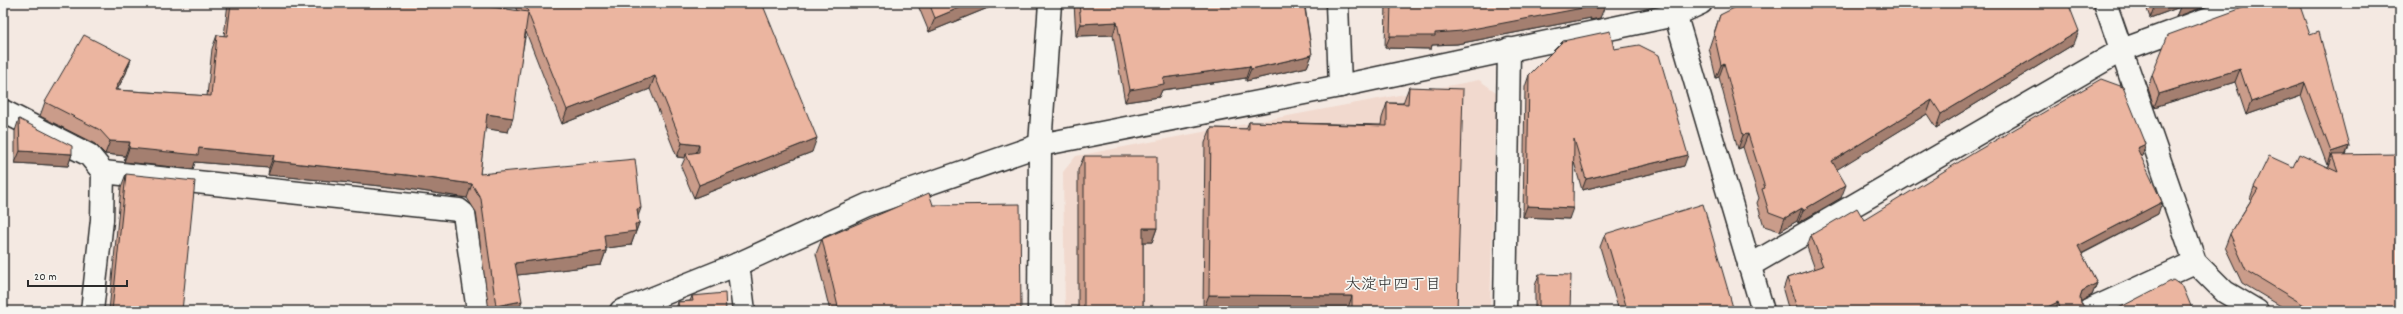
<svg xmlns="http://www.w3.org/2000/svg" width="2403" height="314" viewBox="0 0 2403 314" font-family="Dekko,'Klee One',sans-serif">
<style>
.built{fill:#f1d9ce}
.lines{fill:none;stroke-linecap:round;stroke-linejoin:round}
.street-casing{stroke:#2b2b2b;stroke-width:25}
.secondary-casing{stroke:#2b2b2b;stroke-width:25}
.street{stroke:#f6f6f2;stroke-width:22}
.secondary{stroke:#f6f6f2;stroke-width:22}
.wall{fill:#ca9c8a;stroke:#2b2b2b}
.shaded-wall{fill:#a47f70;stroke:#2b2b2b}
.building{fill:#ebb5a0;stroke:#2b2b2b}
.labels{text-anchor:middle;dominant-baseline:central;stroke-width:3.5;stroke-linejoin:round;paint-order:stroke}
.neighbourhood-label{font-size:16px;fill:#2b2b2b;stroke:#f6f6f2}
</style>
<rect width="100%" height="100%" fill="#f4e9e2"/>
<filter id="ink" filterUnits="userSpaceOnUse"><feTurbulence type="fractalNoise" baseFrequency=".025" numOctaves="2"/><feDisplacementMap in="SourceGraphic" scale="8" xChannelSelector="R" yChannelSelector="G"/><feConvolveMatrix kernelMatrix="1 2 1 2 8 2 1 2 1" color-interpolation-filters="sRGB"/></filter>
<g filter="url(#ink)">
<path class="built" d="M1479 80 1496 92 1490 311H1065L1063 172 1076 156Z"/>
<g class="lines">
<defs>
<g id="street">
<path d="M1337 3 1340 86"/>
<path d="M1672 3 1763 311"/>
<path d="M2105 3 2195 262 2225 292 2257 311"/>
<path d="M3 111 89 155 103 172 102 220 92 311"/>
<path d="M103 172 459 210 464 214 478 311"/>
<path d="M1749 266 2122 50 2250 3"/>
<path d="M1505 311 1509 49"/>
<path d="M2088 311 2195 262"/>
</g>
<g id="secondary">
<path d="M738 264 744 311"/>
<path d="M621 311 738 264 867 205 1040 145 1340 86 1675 15 1701 3"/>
<path d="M1039 311 1040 145 1050 3"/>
</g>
</defs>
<use href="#street" class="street-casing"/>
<use href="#secondary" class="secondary-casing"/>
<use href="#street" class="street"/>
<use href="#secondary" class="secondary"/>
</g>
<g class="wall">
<path d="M228 3H464L517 11 514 3H762L812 152 694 198 681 167 685 158 677 157 650 89 562 124 526 32 508 132 485 128 480 174 638 217 639 223 631 245 606 248V251L601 265 517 275 519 311H489L476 212 467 198 402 188 268 175 269 168 195 162 193 169 124 162 125 156 105 154 95 144 40 116 45 102 131 59 126 73 117 90 207 96 212 49 217 35 224 36Z"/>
<path d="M917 3H1000L929 32Z"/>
<path d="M1074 3H1184L1185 4 1310 6H1305L1312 55 1307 67 1246 81V78L1162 90 1159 97 1125 102 1113 35 1076 36Z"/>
<path d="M1386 3H1604L1600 18 1590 20 1591 18 1457 44 1432 45 1431 49 1385 48Z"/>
<path d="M2145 3H2214L2176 17 2180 7 2150 18Z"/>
<path d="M2256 3 2349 146 2346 155 2400 311H2289L2242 283 2225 247 2230 234 2251 200 2250 199 2254 187 2293 167H2328L2329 164 2327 165 2301 96 2246 115 2235 82 2154 107 2148 88 2152 75Z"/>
<path d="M1720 15 2074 44 1936 128 1927 114 1837 169 1841 198 1798 223 1797 221 1780 231 1764 226 1757 203 1759 198 1743 147 1738 149 1719 77 1716 78 1709 48Z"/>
<path d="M1614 49 1684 166 1582 190 1574 162 1569 219 1523 217 1525 87 1529 75Z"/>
<path d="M1409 87 1457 311 1203 310 1205 143 1211 128 1246 129 1249 122 1381 125 1382 118 1387 103H1403Z"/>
<path d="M19 119 72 154 68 166 15 163V131Z"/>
<path d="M2146 144 2141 156 2158 214 2082 254 2097 283 2092 295 2081 302V304L2091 311H1789L1783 290 1787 278 1815 269 1807 247 1811 235 1864 220Z"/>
<path d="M1084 156 1157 228 1152 242H1143V311H1078V170Z"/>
<path d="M126 174 182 311H109L121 187Z"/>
<path d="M933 205 1021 311H830L816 254 822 239Z"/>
<path d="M1605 234 1734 311H1619L1600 247Z"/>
<path d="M1539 274 1570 311H1535V286Z"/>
<path d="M692 296 726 311H676V309L678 302 690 301Z"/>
</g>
<g class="shaded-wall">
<path d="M971 3H1000L929 32 935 18Z"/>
<path d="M1300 3H1311L1310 6 1298 7Z"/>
<path d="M2160 3H2214L2176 17 2180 7 2150 18 2155 5Z"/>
<path d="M1598 5 1605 6 1600 18 1590 20 1591 18 1457 44 1432 45 1431 49 1385 48 1390 36 1435 33Z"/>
<path d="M1117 22 1113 35 1076 36 1081 24Z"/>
<path d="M2079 31 2074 44 1936 128 1941 114Z"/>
<path d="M1312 55 1307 67 1246 81 1251 69Z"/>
<path d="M131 59 126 73 110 103 115 90Z"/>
<path d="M1724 63 1719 77 1716 78 1721 65Z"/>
<path d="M1250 66 1246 78 1162 90 1159 97 1125 102 1130 90 1163 78Z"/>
<path d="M2240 69 2235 82 2154 107 2159 94Z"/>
<path d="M655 76 650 89 562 124 567 110Z"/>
<path d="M2305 83 2301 96 2246 115 2251 102Z"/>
<path d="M1932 100 1927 114 1828 175 1832 161Z"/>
<path d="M487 114 513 118 508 132 482 128Z"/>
<path d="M1748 134 1743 147 1738 149 1743 135Z"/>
<path d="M817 138 812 152 694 198 699 185Z"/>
<path d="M110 141 130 142 125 156 105 154Z"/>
<path d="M682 143 699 145 694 159 686 154 685 158 677 157Z"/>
<path d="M2146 144 2142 156 2133 161 2137 148Z"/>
<path d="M2349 146 2344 159 2332 155 2329 164 2327 165 2331 152Z"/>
<path d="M129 148H199L274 155 269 168 195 162 193 169 124 162Z"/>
<path d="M20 151 72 154 68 166 15 163Z"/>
<path d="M1688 155 1684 166 1582 190 1586 179Z"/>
<path d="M273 161 407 175 472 184 467 198 402 188 268 175Z"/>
<path d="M1846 185 1841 198 1798 223 1803 210Z"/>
<path d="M2162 202 2158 214 2073 258 2078 246Z"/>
<path d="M1527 206 1573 208 1569 219 1523 217Z"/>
<path d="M641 208 636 222 637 209Z"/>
<path d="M1802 208 1797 221 1780 231 1785 218Z"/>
<path d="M639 223 631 245 599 249 604 235 635 224Z"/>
<path d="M1143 228H1157L1152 242H1138Z"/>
<path d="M606 251 601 265 510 276 515 263Z"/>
<path d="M2097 283 2092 295 2078 303 2082 291Z"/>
<path d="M1209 295 1352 296 1347 311 1203 310Z"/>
<path d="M522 301 519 311H494L496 306Z"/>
<path d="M2058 302 2055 311H2039Z"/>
<path d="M1630 308 1629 311H1627V309Z"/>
</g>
<g class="building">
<path d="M231 3H464L528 12 525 3H762L817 138 699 185 686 154 699 152V145L682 143 655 76 567 110 528 13 513 118 487 114 480 174 635 159 641 208 637 209 639 223 635 224 636 231 604 235 606 251 515 263 522 301 496 306 481 199 472 184 407 175 273 161 274 155 199 148 198 155 129 148 130 142 110 141 100 130 45 102 84 35 131 59 115 90 211 96 217 35 227 36Z"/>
<path d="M929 3H971L935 18Z"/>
<path d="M1079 3H1184L1185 4 1190 3H1304L1312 55 1251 69 1250 66 1163 78 1164 84 1130 90 1117 22 1081 24Z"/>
<path d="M1391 3H1604L1605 6 1595 8 1598 5 1462 31 1435 33V36H1390Z"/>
<path d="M1744 3H2068L2079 31 1941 114 1932 100 1832 161 1846 185 1803 210 1802 208 1785 218 1769 212 1762 189 1765 188 1748 134 1743 135 1724 63 1721 65 1714 34 1720 15Z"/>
<path d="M2154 3H2160L2155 5Z"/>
<path d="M2256 3H2299L2310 35 2319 32 2349 146 2331 152 2305 83 2251 102 2240 69 2159 94 2152 75 2168 35Z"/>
<path d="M1610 31 1614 49 1639 45 1659 55 1688 155 1586 179 1574 139 1573 208 1527 206 1529 75 1563 41Z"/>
<path d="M2101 79 2123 87 2146 144 2137 148 2162 202 2078 246 2097 283 2082 291 2080 297 2081 304 2091 311H2061L2058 302 2039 311H1798L1787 278 1823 266 1811 235 1857 208 1864 220 1977 151Z"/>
<path d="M1409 87 1463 89 1457 311H1352V296L1209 295 1211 128 1249 129V122L1387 126V103L1408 104Z"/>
<path d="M19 119 72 146V154L20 151Z"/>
<path d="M2299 154 2338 172 2332 155 2400 154V311H2314L2246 270 2230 234 2258 189 2254 187 2269 156 2293 167Z"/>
<path d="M1084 156H1157V228H1143V311H1084Z"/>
<path d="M126 174 195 181 182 311H112Z"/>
<path d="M929 193 933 205 1020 204 1021 311H839L822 239Z"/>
<path d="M1703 204 1734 311H1631L1630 308 1627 309 1605 234Z"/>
<path d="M1539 274 1571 275 1570 311H1539Z"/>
<path d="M2173 280 2183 287 2193 311H2113Z"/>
<path d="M725 293 726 311H679L678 302 693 301 692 296Z"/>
<path d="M2108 306 2111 311H2092Z"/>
<path d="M2221 307 2228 311H2211Z"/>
</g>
</g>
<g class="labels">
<g class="neighbourhood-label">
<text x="1393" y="285">大淀中四丁目</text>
</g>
</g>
<rect width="2403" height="314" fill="none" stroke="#f6f6f2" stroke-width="16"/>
<rect x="8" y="8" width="2387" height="298" fill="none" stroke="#2b2b2b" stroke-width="1.5" filter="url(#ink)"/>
<path d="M28 280v6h99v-6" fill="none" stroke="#2b2b2b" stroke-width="2"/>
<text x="34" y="280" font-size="12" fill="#2b2b2b" stroke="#f6f6f2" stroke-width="3" paint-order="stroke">20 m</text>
</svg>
